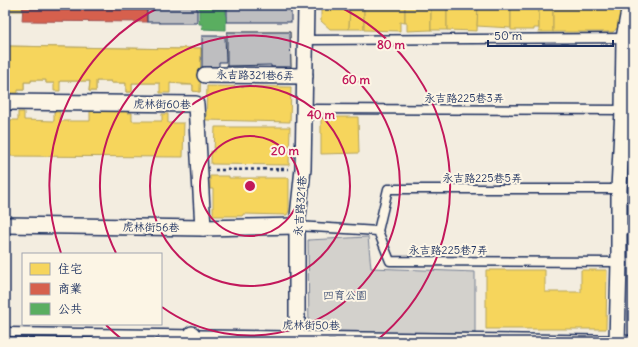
<svg xmlns="http://www.w3.org/2000/svg" width="638" height="347" viewBox="0 0 638 347" font-family="Delius,'LXGW WenKai TC',sans-serif">
<style>
.green{fill:#d3d1cc;stroke:#778095}
.homes{fill:#f6d55c;stroke:#b4a35d}
.shops{fill:#d6604d;stroke:#9e5152}
.public{fill:#5aae61;stroke:#478860}
.building{fill:#bebec0;stroke:#1b2f5e}
.lines{fill:none;stroke-linecap:round;stroke-linejoin:round}
.service-casing{stroke:#1b2f5e;stroke-width:11}
.minor-casing{stroke:#1b2f5e;stroke-width:18}
.path{stroke:#1b2f5e;stroke-width:2.5;stroke-dasharray:3 3;stroke-linecap:butt}
.service{stroke:#fcf5e5;stroke-width:8}
.minor{stroke:#fcf5e5;stroke-width:15}
.ring{fill:none;stroke:#c2185b;stroke-width:2}
.labels{text-anchor:middle;dominant-baseline:central;stroke-width:4;stroke-linejoin:round;paint-order:stroke}
.street-label{font-size:11px;fill:#1b2f5e;stroke:#fcf5e5}
.park-label{font-size:11px;fill:#49587a;stroke:#fcf5e5}
.centre{fill:#c2185b;stroke:#fcf5e5;stroke-width:2}
.ring-label{font-size:12px;text-anchor:middle;font-weight:bold;fill:#c2185b;stroke:#fcf5e5;stroke-width:4;stroke-linejoin:round;paint-order:stroke}
</style>
<rect width="100%" height="100%" fill="#f3ede0"/>
<filter id="ink" filterUnits="userSpaceOnUse"><feTurbulence type="fractalNoise" baseFrequency=".025" numOctaves="2"/><feDisplacementMap in="SourceGraphic" scale="8" xChannelSelector="R" yChannelSelector="G"/><feConvolveMatrix kernelMatrix="1 2 1 2 8 2 1 2 1" color-interpolation-filters="sRGB"/></filter>
<g filter="url(#ink)">
<path class="green" d="M368 237 371 268 475 272V333H309L308 240Z"/>
<g class="homes">
<path d="M5 5H23L22 11H7V13H5Z"/>
<path d="M321 5H350L349 29H330L321 21Z"/>
<path d="M350 5H364V29H349Z"/>
<path d="M364 5H405V23L400 22V31L364 30Z"/>
<path d="M405 5H431V30L407 31V23H405Z"/>
<rect x="431" y="5" width="16" height="25"/>
<path d="M447 5H478L477 31 447 30Z"/>
<path d="M478 5H511V28L477 26Z"/>
<path d="M511 5H539V28H534V30H511Z"/>
<rect x="539" y="5" width="14" height="27"/>
<path d="M553 5H621V25L613 32H553Z"/>
<path d="M227 32H290L291 67H275V49H259V65L227 66Z"/>
<path d="M5 46 182 49V48H201L200 92 193 91V85H182V83H132V92H126V83H111V81H96V91H89L90 81H60V83H46V80H31V82H24V90H18V80H5Z"/>
<path d="M5 46 182 49V48H201L200 92 193 91V85L170 83V93H160V83H132V92H126V83H111V81H96V91H89L90 81H60V91H54V83H46V80H31V82H24V90H18V93H5Z"/>
<path d="M207 86 291 87 290 122 206 120Z"/>
<path d="M90 111H127V113H132V121H162V114H168V123H184L183 157 5 156V120H18V112H24V120L54 121V112H60V121H90Z"/>
<path d="M321 117H358L359 153 321 154Z"/>
<path d="M215 127H290L289 165 211 164V151L214 152Z"/>
<path d="M210 176H229V178H289V211L287 215 243 214V216H213V189H210Z"/>
<path d="M486 270H545V292H581V270H607L606 329H486Z"/>
</g>
<path class="shops" d="M23 5H147V22L22 21Z"/>
<path class="public" d="M199 5H226V30L202 29V24H199Z"/>
<g class="building">
<path d="M147 5H197V23H159V22H147Z"/>
<rect x="227" y="5" width="64" height="17"/>
<path d="M227 32H290L291 67H271V65L227 66Z"/>
<path d="M202 36H225L226 62H219V67H202Z"/>
</g>
<g class="lines">
<defs>
<g id="service">
<path d="M305 40 633 38"/>
<path d="M304 109 633 110"/>
<path d="M297 226 378 231 390 261 619 262"/>
<path d="M619 229 633 230"/>
<path d="M378 231 388 189H619"/>
<path d="M5 332 633 340"/>
</g>
<g id="minor">
<path d="M205 75 305 76"/>
<path d="M5 102 196 104 203 228"/>
<path d="M5 225 203 228 297 226"/>
<path d="M192 334V342"/>
<path d="M297 336V226L303 169 306 5"/>
<path d="M617 342 619 262V189L623 110 624 38 630 5"/>
</g>
</defs>
<use href="#service" class="service-casing"/>
<use href="#minor" class="minor-casing"/>
<path class="path" d="M215 170 288 169"/>
<use href="#service" class="service"/>
<use href="#minor" class="minor"/>
</g>
</g>
<g class="ring">
<circle cx="250" cy="186" r="50"/>
<circle cx="250" cy="186" r="100"/>
<path d="M116 253A150 150 0 1 1 162 307"/>
<path d="M124 341A200 200 0 0 1 106 325M61 253A200 200 0 0 1 164 5M336 5A200 200 0 0 1 376 341"/>
</g>
<g class="labels">
<g class="street-label">
<text transform="translate(255 75) rotate(1)">永吉路321巷6弄</text>
<text x="464" y="98">永吉路225巷3弄</text>
<text transform="translate(162 104) rotate(1)">虎林街60巷</text>
<text x="482" y="178">永吉路225巷5弄</text>
<text transform="translate(300 206) rotate(-86)">永吉路321巷</text>
<text transform="translate(151 227) rotate(1)">虎林街56巷</text>
<text x="448" y="250">永吉路225巷7弄</text>
<text transform="translate(311 325) rotate(1)">虎林街50巷</text>
</g>
<g class="park-label">
<text x="345" y="295">四育公園</text>
</g>
</g>
<circle cx="250" cy="186" r="6" class="centre"/>
<g class="ring-label">
<text x="391" y="49">80 m</text>
<text x="356" y="84">60 m</text>
<text x="321" y="119">40 m</text>
<text x="285" y="155">20 m</text>
</g>
<rect width="638" height="347" fill="none" stroke="#fcf5e5" stroke-width="20"/>
<rect x="10" y="10" width="618" height="327" fill="none" stroke="#1b2f5e" stroke-width="1.5" filter="url(#ink)"/>
<rect x="22" y="253" width="140" height="72" fill="#fcf5e5" stroke="#a2a6af"/>
<rect x="30" y="263" width="20" height="12" fill="#f6d55c" stroke="#a2a6af"/>
<text x="58" y="273" font-size="12" fill="#1b2f5e">住宅</text>
<rect x="30" y="283" width="20" height="12" fill="#d6604d" stroke="#a2a6af"/>
<text x="58" y="293" font-size="12" fill="#1b2f5e">商業</text>
<rect x="30" y="303" width="20" height="12" fill="#5aae61" stroke="#a2a6af"/>
<text x="58" y="313" font-size="12" fill="#1b2f5e">公共</text>
<path d="M488 40v6h125v-6" fill="none" stroke="#1b2f5e" stroke-width="2"/>
<text x="494" y="40" font-size="12" fill="#1b2f5e" stroke="#fcf5e5" stroke-width="3" paint-order="stroke">50 m</text>
</svg>
